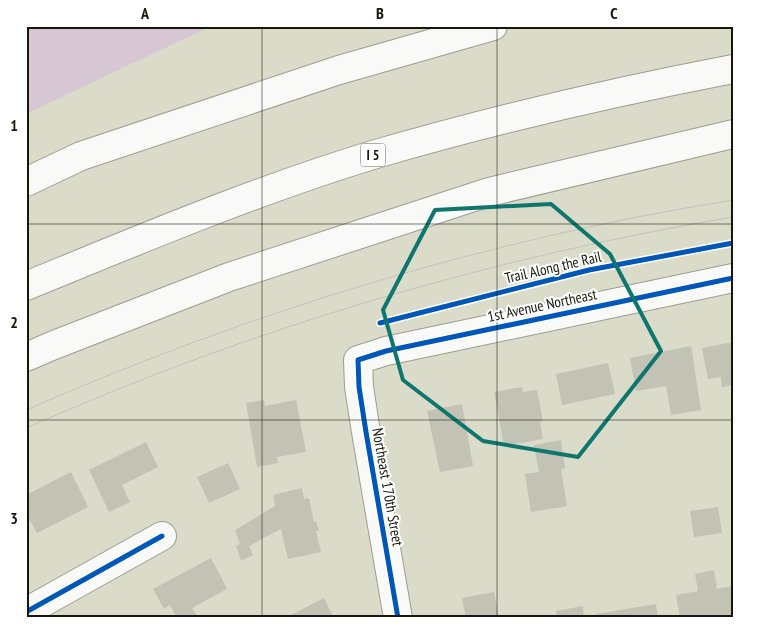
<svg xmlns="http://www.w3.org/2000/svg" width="759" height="644" viewBox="0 0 759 644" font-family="'PT Sans Narrow',sans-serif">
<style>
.green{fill:#d7c7d5}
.building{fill:#c2c2b5}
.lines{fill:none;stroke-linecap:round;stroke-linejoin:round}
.street-casing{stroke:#9d9d90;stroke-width:30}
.highway-casing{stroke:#9d9d90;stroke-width:30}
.street{stroke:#f9faf7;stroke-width:28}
.highway{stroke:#f9faf7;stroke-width:28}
.tram{stroke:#c2c2be;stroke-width:1}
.cycleway-casing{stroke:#fff;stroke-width:8}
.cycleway{stroke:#0057b8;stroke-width:5}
.marked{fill:none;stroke:#0f766e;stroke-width:4;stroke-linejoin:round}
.grid{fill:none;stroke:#17170c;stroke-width:1;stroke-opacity:0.55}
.labels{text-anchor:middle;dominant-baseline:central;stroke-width:4;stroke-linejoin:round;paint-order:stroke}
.shield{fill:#fff;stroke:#5d5d55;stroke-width:1}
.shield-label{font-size:14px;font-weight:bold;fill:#17170c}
.street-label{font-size:15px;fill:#17170c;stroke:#fff}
.neatline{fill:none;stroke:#17170c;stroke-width:2}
.grid-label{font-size:16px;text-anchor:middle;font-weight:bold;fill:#17170c}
</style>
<rect width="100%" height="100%" fill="#dadbc9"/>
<path class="green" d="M26 26H211L26 114Z"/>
<g class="building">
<path d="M733 342V385L722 387 721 377 708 379 702 348Z"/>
<path d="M691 346 701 410 671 415 666 386 636 391 630 358Z"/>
<path d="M608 363 615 394 562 405 556 374Z"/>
<path d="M522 387 523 392 537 390 543 421 540 422 543 439 504 446 494 392Z"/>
<path d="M264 400 265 406 296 400 306 452 277 457 278 463 257 467 246 403Z"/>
<path d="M462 404 473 466 440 472 427 411Z"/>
<path d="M561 440 565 468 561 469 567 506 531 512 525 474 539 472 534 445Z"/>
<path d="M146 442 158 467 122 485 130 502 109 512 89 470Z"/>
<path d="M228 463 240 489 209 503 197 477Z"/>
<path d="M71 472 88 507 37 533 26 513V495Z"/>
<path d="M302 488 304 499 309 498 314 522 316 521 319 531H316L321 552 288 559 281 529 249 546 253 555 241 561 236 546 240 544 235 530 275 506 273 495Z"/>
<path d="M718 507 722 533 694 537 690 511Z"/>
<path d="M211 558 227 589 192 608 198 618H177L170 605 164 609 153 589Z"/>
<path d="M714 570 717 589 732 586 733 618H680L676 595 698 591 695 574Z"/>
<path d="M494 592 499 618H466L462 598Z"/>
<path d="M324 598 334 618H293L291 615Z"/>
<path d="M656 604 658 618H597L596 614Z"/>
<path d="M583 606 584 618H557L556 611Z"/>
</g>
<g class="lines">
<defs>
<g id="street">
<path d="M26 612 162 536"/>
<path d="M398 618 366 432 359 387 358 360 386 351 733 278"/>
</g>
<g id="highway">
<path d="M26 182 81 156 339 70 493 26"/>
<path d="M26 286C141 239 257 190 376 154 493 120 613 92 733 69"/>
<path d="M26 357 54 345 229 277 489 192 733 134"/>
</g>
</defs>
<use href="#street" class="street-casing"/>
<use href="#highway" class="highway-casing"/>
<use href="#street" class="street"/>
<use href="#highway" class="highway"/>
<g class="tram">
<path d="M26 410C252 311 489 239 733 200"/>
<path d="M26 428C252 328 489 258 733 217"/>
</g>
<defs>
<g id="cycleway">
<path d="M380 323 589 270 733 243"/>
<path d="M26 612 162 536"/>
<path d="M398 618 366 432 359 387 358 360 386 351 733 278"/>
</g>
</defs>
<use href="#cycleway" class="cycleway-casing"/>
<use href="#cycleway" class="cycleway"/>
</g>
<path class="marked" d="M551 204 610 254 661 351 578 457 483 441 403 380 383 310 435 210Z"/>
<path class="grid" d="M262 26V618M497 26V618M26 224H733M26 420H733"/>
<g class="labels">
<rect class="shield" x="360.5" y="143.5" width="25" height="23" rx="4"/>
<g class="shield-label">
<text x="373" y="155">I 5</text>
</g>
<g class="street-label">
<text transform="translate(553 267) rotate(-13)">Trail Along the Rail</text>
<text transform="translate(542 305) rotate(-12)">1st Avenue Northeast</text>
<text transform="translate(388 487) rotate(80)">Northeast 170th Street</text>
</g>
</g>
<rect width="759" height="644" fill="none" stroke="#ffffff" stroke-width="55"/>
<rect x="28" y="28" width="704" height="588" class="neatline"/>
<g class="grid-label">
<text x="145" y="19">A</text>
<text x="380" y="19">B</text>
<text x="614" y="19">C</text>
<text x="14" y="131">1</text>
<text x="14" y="328">2</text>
<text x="14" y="524">3</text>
</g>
</svg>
